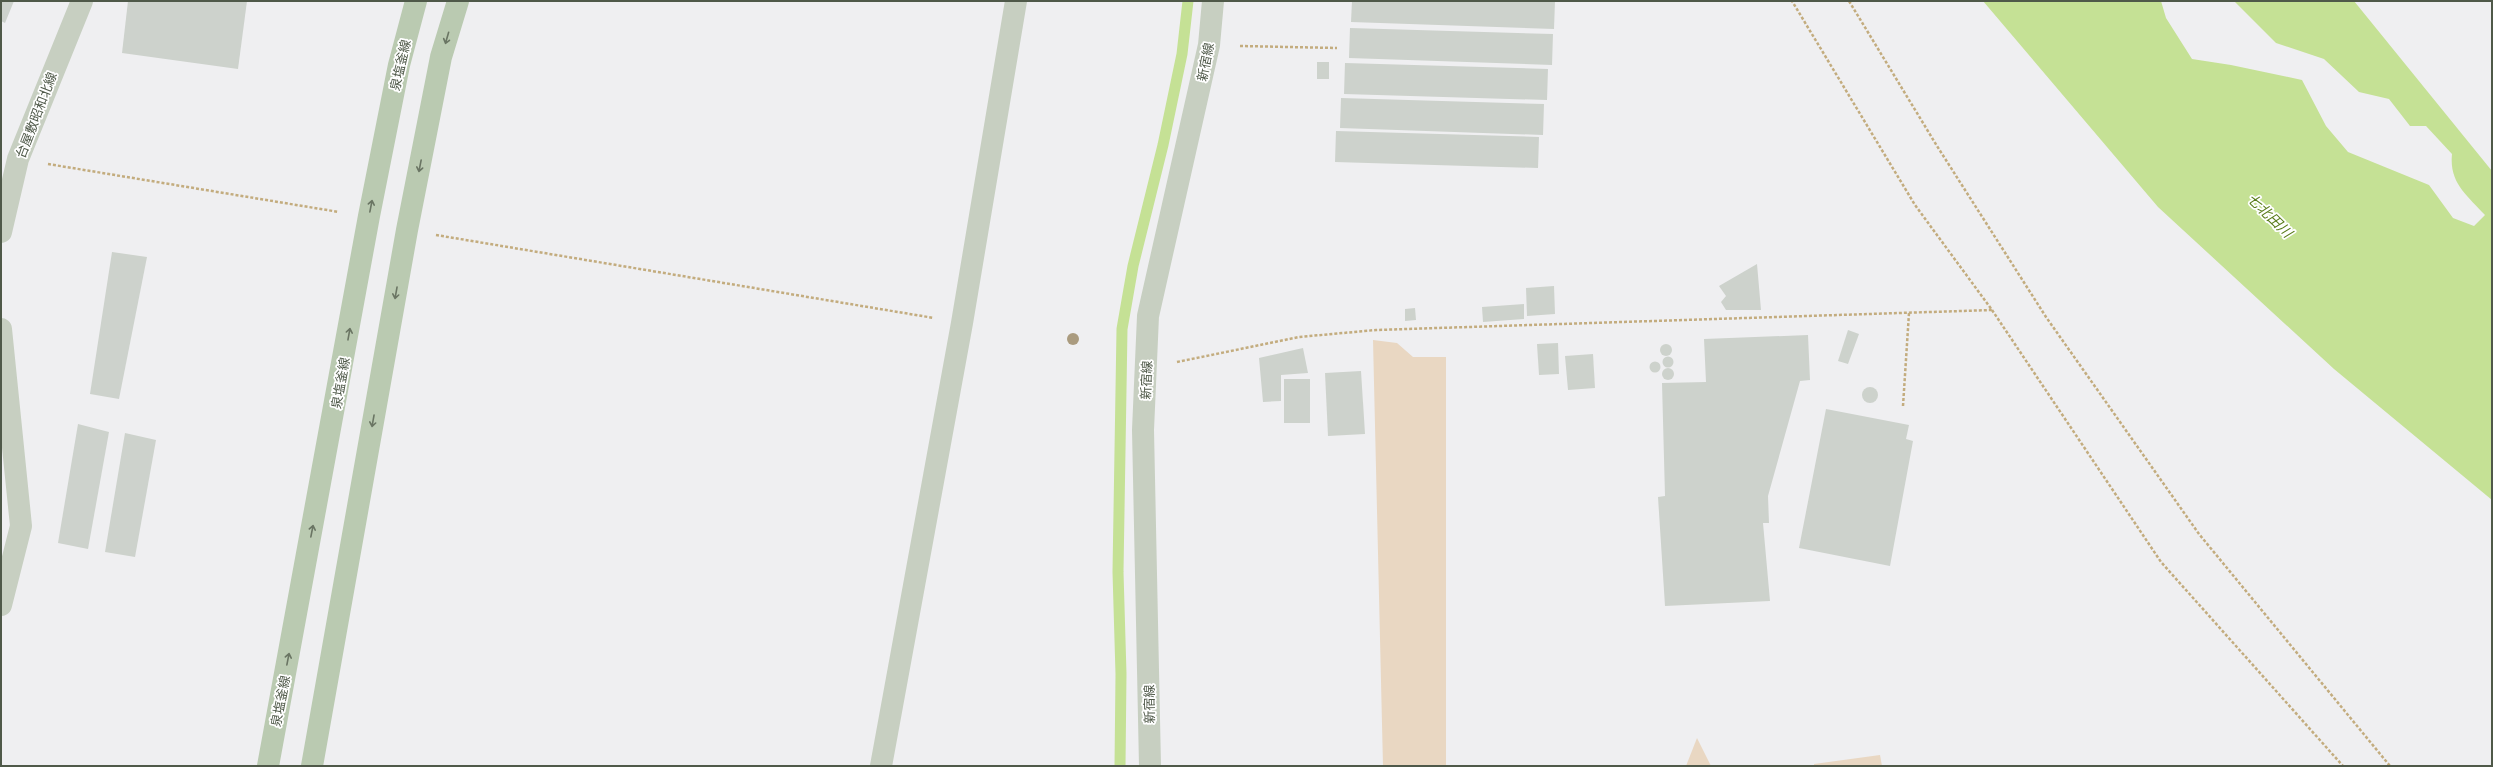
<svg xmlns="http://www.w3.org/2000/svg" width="2493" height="767" viewBox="0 0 2493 767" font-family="Inter,'Noto Sans JP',sans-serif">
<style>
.green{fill:#e9d7c2}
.water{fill:#c5e195}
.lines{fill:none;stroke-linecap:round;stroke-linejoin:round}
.stream{stroke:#c5e195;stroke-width:11}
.building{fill:#cdd2cc}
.path{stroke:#c3ac7e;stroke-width:2.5;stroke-dasharray:3 2;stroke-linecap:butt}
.street{stroke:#c7cfc1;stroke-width:22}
.primary{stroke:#bacab1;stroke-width:22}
.tree{fill:#aa9b7f}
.oneway{stroke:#6a7563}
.labels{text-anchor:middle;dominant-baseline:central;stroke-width:3.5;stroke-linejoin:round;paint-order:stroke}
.street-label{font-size:13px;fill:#4f5949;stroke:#fff}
.water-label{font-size:14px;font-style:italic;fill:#597c1b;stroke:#fff}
</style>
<rect width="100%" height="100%" fill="#efeff1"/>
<g class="green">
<path d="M1373 340 1397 343 1413 357H1446V766H1383Z"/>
<path d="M1697 738 1711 766H1686Z"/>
<path d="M1880 755 1882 766H1814V764Z"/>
</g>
<path class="water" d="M1983 1H2161L2166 18 2192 59 2231 65 2302 80 2326 126 2348 152 2429 185 2453 218 2474 226 2485 215C2467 195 2449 183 2452 154L2426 126H2410L2389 99 2359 92 2324 59 2276 43 2234 1H2354L2492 171V500L2334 369 2158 207Z"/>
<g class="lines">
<path class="stream" d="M1120 766 1121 674 1118 572 1122 329 1133 266 1163 145 1182 54 1188 1"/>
</g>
<g class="building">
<path d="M1 1H14L5 23 1 21Z"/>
<path d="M128 1H247L238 69 122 53Z"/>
<path d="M1352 1H1555L1554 29 1351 22Z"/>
<path d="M1350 28 1553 34 1552 65 1349 58Z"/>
<rect x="1317" y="62" width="12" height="17"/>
<path d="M1345 63 1548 69 1547 100 1344 94Z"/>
<path d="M1341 98 1544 104 1543 135 1340 128Z"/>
<path d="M1336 131 1539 137 1538 168 1335 162Z"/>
<path d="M112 252 147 257 119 399 90 394Z"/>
<path d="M1757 264 1761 310H1726L1721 302 1726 296 1719 286Z"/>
<path d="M1554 286 1555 314 1527 316 1526 288Z"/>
<path d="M1524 304V319L1483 322 1482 307Z"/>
<path d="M1415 308 1416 320 1405 321V309Z"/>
<path d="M1848 330 1859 334 1848 364 1838 361Z"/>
<path d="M1808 335 1810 380 1800 381 1768 496 1769 523H1763L1770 601 1665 606 1658 497 1665 496 1662 383 1706 382 1704 339Z"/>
<path d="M1558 343 1559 374 1539 375 1537 344Z"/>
<circle cx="1666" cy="350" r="6"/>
<path d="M1303 348 1308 373 1281 375V401L1263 402 1259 358Z"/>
<path d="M1593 354 1595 388 1568 390 1565 356Z"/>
<circle cx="1668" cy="362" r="5.5"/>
<circle cx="1655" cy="367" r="5.5"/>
<circle cx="1668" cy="374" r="6"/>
<path d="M1361 371 1365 434 1328 436 1325 373Z"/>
<rect x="1284" y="379" width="26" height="44"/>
<circle cx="1870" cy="395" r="8"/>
<path d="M1826 409 1909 425 1906 439 1913 441 1890 566 1799 548Z"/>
<path d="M78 424 109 432 88 549 58 543Z"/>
<path d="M125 433 156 440 135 557 105 552Z"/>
</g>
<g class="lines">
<g class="path">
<path d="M1849 1 1937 146 2046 317 2199 534 2390 766"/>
<path d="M1240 46 1337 48"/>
<path d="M48 164 339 212"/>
<path d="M436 235 934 318"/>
<path d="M1992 310 2161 562 2343 766"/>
<path d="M1177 362 1299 337 1376 330 1992 310 1915 205 1792 1"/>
<path d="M1903 406 1909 313"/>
</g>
<g class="street">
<path d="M1 232 18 159 82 1"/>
<path d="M1 329 21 526 1 605"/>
<path d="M881 766 962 323 1016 1"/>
<path d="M1150 766 1143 430 1148 316 1209 45 1213 1"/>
</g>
<g class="primary">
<path d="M268 766 369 216 399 65 416 1"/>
<path d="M312 766 407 230 441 57 458 1"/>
</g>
</g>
<circle class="tree" cx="1073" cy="339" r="6"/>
<defs><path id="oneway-shaft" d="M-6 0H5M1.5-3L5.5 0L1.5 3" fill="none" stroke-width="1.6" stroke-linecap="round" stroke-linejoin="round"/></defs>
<g class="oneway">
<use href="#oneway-shaft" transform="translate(447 38) rotate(106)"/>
<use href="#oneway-shaft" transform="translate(420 166) rotate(101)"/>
<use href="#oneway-shaft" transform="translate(371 206) rotate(-79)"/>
<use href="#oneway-shaft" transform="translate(396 293) rotate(100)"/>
<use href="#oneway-shaft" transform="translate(349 334) rotate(-80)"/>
<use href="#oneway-shaft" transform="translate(373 421) rotate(100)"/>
<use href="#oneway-shaft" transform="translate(312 531) rotate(-79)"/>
<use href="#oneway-shaft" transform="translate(288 659) rotate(-79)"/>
</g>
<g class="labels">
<g class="street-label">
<text transform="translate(1205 62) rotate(-79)">新宿線</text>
<text transform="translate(400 65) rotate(-77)">泉塩釜線</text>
<text transform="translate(36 115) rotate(-69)">台屋敷昭和北線</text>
<text transform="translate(1146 380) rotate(-88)">新宿線</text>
<text transform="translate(340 383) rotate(-80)">泉塩釜線</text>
<text transform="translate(280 701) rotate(-79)">泉塩釜線</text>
<text transform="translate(1149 704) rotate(-91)">新宿線</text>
</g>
<g class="water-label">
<text transform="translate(2270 215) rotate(44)">七北田川</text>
</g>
</g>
<rect width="2493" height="767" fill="none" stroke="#4f5949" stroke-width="4"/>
</svg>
